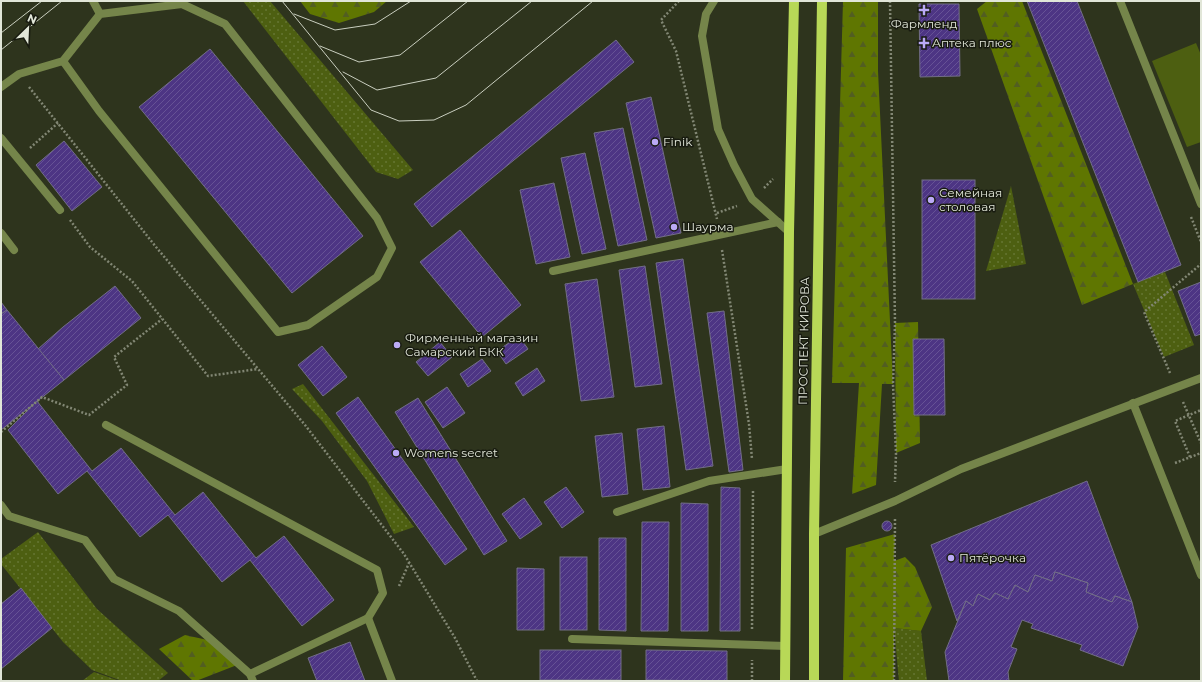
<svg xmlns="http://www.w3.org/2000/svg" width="1202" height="682" font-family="Montserrat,sans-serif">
	<defs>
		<pattern id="grass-dots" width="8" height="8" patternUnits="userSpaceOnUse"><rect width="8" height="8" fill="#4d5f11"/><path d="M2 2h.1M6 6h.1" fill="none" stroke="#667633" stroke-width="1.8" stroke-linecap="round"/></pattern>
		<pattern id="forest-firs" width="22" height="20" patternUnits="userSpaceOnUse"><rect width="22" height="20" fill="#5f7601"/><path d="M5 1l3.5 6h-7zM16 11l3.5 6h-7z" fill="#525e21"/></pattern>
		<pattern id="building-hatch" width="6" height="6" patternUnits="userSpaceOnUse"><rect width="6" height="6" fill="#4d3584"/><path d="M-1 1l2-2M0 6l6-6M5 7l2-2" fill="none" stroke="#665295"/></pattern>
	</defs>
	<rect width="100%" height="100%" fill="#2e341d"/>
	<g fill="url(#grass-dots)">
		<path d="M 243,1 L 270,1 L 413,170 L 398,179 L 376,172 Z"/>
		<path d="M 1011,186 L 1026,264 L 986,271 Z"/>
		<path d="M 1165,272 L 1194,345 L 1164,357 L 1133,284 Z"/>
		<path d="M 303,384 L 414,527 L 394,534 L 367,481 L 322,421 L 292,389 Z"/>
		<path d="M 38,532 L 97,609 L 168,673 L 158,681 L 122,681 L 92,670 L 63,642 L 1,564 L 1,559 Z"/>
		<path d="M 894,628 L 921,631 L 927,681 L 899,681 Z"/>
		<path d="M 94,672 L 120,681 L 82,681 Z"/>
	</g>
	<g fill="url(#forest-firs)">
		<path d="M 300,1 L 387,1 L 374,12 L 339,23 L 310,14 Z"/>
		<path d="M 843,1 L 878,1 L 878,71 L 893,384 L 882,384 L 876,485 L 852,494 L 859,383 L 832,383 Z"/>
		<path d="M 987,1 L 1022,1 L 1133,284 L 1082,305 L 977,9 Z"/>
		<path d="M 918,322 L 920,443 L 896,453 L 895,323 Z"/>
		<path d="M 895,534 L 894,561 L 905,557 L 915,567 L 932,607 L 921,631 L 894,628 L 894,681 L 843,681 L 846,548 Z"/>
		<path d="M 185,635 L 221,643 L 237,665 L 196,681 L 193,681 L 159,649 Z"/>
	</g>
	<path fill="#4d5f11" d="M 1196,43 L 1201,55 L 1201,142 L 1187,147 L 1152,61 Z"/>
	<g fill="url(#building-hatch)" stroke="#726e87">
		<path d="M 1027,1 L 1077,1 L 1181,265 L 1138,282 Z"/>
		<path d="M 919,4 L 959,4 L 960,76 L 920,77 Z"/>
		<path d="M 616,40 L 634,62 L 432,227 L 414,204 Z"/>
		<path d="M 210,49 L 363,236 L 292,293 L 139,107 Z"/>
		<path d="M 651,97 L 681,233 L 656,238 L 626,103 Z"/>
		<path d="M 623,128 L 647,240 L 618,246 L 594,133 Z"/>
		<path d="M 64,141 L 102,187 L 72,211 L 36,165 Z"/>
		<path d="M 585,153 L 606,249 L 582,254 L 561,158 Z"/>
		<rect x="922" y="180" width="53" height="119"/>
		<path d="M 554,183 L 570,257 L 536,264 L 520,190 Z"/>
		<path d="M 460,230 L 521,305 L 482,337 L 420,262 Z"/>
		<path d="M 683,259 L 713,466 L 686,470 L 656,263 Z"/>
		<path d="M 645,266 L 662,384 L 635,387 L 619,270 Z"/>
		<path d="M 597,279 L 614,397 L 581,401 L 565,284 Z"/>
		<path d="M 1201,282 L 1201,334 L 1195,336 L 1178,291 Z"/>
		<path d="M 115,286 L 141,318 L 64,380 L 38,349 L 63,327 Z"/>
		<path d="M 1,302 L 7,310 L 1,314 Z"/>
		<path d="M 7,310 L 64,380 L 1,430 L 1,314 Z"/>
		<path d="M 724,311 L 743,470 L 729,472 L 707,313 Z"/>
		<path d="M 519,336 L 528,349 L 506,364 L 497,351 Z"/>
		<path d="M 913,339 L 944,339 L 945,415 L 914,415 Z"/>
		<path d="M 440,342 L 452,357 L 428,376 L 416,362 Z"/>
		<path d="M 322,346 L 347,377 L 323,396 L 298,365 Z"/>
		<path d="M 482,359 L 491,371 L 468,387 L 460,374 Z"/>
		<path d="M 537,368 L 545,381 L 523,396 L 515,383 Z"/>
		<path d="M 447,387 L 465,413 L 443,428 L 425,402 Z"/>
		<path d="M 358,397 L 467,549 L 445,565 L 336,413 Z"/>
		<path d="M 418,398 L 507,541 L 484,555 L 395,412 Z"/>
		<path d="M 37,401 L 92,471 L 121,448 L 175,515 L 203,492 L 256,558 L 284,536 L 334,600 L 302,626 L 250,560 L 222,582 L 168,515 L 140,537 L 87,471 L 58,494 L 8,430 Z"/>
		<path d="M 664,426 L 670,487 L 643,490 L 637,429 Z"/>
		<path d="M 622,433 L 628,494 L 602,497 L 595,436 Z"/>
		<path d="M 1087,481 L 1132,602 L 1115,596 L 1112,602 L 1086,592 L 1088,583 L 1055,572 L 1052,581 L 1035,575 L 1028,592 L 1015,585 L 1008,599 L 995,593 L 990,600 L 978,594 L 973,606 L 966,601 L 957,621 L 931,545 Z"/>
		<path d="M 566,487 L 584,512 L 562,528 L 544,502 Z"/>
		<path d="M 721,487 L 740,488 L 740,631 L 720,631 Z"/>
		<path d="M 524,498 L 542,524 L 520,539 L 502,514 Z"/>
		<path d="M 681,503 L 708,504 L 708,631 L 681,631 Z"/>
		<circle cx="887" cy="526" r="5"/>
		<path d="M 642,522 L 669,522 L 668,631 L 641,631 Z"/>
		<path d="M 599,538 L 626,538 L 626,631 L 599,630 Z"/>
		<rect x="560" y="557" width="27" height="73"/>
		<path d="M 517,568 L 544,569 L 544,630 L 517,630 Z"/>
		<path d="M 1055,572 L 1088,583 L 1086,592 L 1112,602 L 1115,596 L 1132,602 L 1138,627 L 1123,666 L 1080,650 L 1082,645 L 1031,628 L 1033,624 L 1022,620 L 1011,647 L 1017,649 L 1008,672 L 1009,681 L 949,681 L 945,652 L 966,601 L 973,606 L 978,594 L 990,600 L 995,593 L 1008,599 L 1015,585 L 1028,592 L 1035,575 L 1052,581 Z"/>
		<path d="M 21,588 L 52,628 L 1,669 L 1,604 Z"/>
		<path d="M 350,642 L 365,681 L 317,681 L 308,658 Z"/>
		<rect x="540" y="650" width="81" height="30"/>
		<path d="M 646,650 L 727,651 L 727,681 L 646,680 Z"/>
	</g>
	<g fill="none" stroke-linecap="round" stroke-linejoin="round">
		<g stroke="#828774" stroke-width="2.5" stroke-dasharray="2 2" stroke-linecap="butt">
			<path d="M 679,1 L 661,20 L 676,51 L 717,219"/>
			<path d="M 890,1 L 895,323 L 893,384 L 896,453 L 895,482"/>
			<path d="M 29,87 L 156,247 L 305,425 L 404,554 L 455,638 L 477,681"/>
			<path d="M 30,148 L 58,123"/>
			<path d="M 764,188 L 773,179"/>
			<path d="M 717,213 L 737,206"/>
			<path d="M 1191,217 L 1201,242"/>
			<path d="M 70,220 L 90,247 L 132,281 L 208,376 L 258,369"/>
			<path d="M 722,250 L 749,424 L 752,459"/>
			<path d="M 1170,373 L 1144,312 L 1201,264"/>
			<path d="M 1183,402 L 1201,443"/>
			<path d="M 1,432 L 42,397 L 89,415 L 127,385 L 114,357 L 162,319"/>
			<path d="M 1190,457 L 1175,421 L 1201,410"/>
			<path d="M 1175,463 L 1201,453"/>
			<path d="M 399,586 L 409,563"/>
			<path d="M 752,629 L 753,490"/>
			<path d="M 752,681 L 752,660"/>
			<path d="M 894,681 L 895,517"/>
		</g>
		<g stroke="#75854a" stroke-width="8">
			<path d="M 93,1 L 100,14"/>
			<path d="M 1120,1 L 1201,204"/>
			<path d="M 1,87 L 19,74 L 63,61 L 100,14 L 182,4 L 225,24 L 377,218 L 392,248 L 377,277 L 308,325 L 278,332 L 99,111 L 63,61"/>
			<path d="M 1,138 L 60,210"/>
			<path d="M 1,233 L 14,250"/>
			<path d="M 553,271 L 778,222"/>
			<path d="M 1133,403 L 1201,575"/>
			<path d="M 106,425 L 377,570 L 383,593 L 368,618 L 250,674"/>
			<path d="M 1,505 L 9,516 L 85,540 L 114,579 L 179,611 L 250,674 L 253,681"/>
			<path d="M 617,512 L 709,481 L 787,469"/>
			<path d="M 368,618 L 392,681"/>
			<path d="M 572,639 L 786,646"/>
		</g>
		<g stroke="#75854a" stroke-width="8">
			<path d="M 714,1 L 706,14 L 702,36 L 718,129 L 734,165 L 752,199 L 789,232"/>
			<path d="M 814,534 L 895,501 L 961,469 L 1201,378"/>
		</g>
		<g stroke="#b8d857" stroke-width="10">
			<path d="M 785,681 L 789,232 L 794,1"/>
			<path d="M 814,681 L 814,534 L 822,1"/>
		</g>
		<g stroke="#c9cebf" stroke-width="1">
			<path d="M 282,1 L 371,110 L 399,121 L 434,120 L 466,105 L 593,1"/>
			<path d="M 294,14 L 335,30 L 375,24 L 411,1"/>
			<path d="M 1,33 L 42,1"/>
			<path d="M 320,46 L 359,62 L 400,55 L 468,1"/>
			<path d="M 1,50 L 62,1"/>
			<path d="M 343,72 L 377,90 L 436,78 L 532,1"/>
		</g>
	</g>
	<g fill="#bbaaf6" stroke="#181b10" stroke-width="1.5">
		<path d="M922 4h4v4h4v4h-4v4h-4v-4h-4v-4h4z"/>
		<path d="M922 37h4v4h4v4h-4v4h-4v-4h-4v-4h4z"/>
		<circle cx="655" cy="142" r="4"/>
		<circle cx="931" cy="200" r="4"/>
		<circle cx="674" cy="227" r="4"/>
		<circle cx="397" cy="345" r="4"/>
		<circle cx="396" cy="453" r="4"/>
		<circle cx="951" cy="558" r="4"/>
	</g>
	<g text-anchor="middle" stroke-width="3" stroke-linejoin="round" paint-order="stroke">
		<g font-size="12" fill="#e1e6d8" stroke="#181b10" text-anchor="start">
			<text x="924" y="28" text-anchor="middle">Фармленд</text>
			<text x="932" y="47">Аптека плюс</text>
			<text x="663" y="146">Finik</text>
			<text x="939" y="197">Семейная<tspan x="939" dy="14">столовая</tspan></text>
			<text x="682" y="231">Шаурма</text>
			<text x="405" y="342">Фирменный магазин<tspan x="405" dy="14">Самарский БКК</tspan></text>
			<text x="404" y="457">Womens secret</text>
			<text x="959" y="562">Пятёрочка</text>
		</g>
		<g font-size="12" fill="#e1e6d8" stroke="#181b10">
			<text transform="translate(804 341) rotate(-89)" y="4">ПРОСПЕКТ КИРОВА</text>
		</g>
	</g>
	<rect width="1202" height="682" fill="none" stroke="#e1e6d8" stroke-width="4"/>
	<g transform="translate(28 28) rotate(24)" stroke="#181b10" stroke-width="3" paint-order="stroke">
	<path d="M0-3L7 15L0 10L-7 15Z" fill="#e1e6d8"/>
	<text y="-6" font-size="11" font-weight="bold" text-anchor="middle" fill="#e1e6d8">N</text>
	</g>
</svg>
